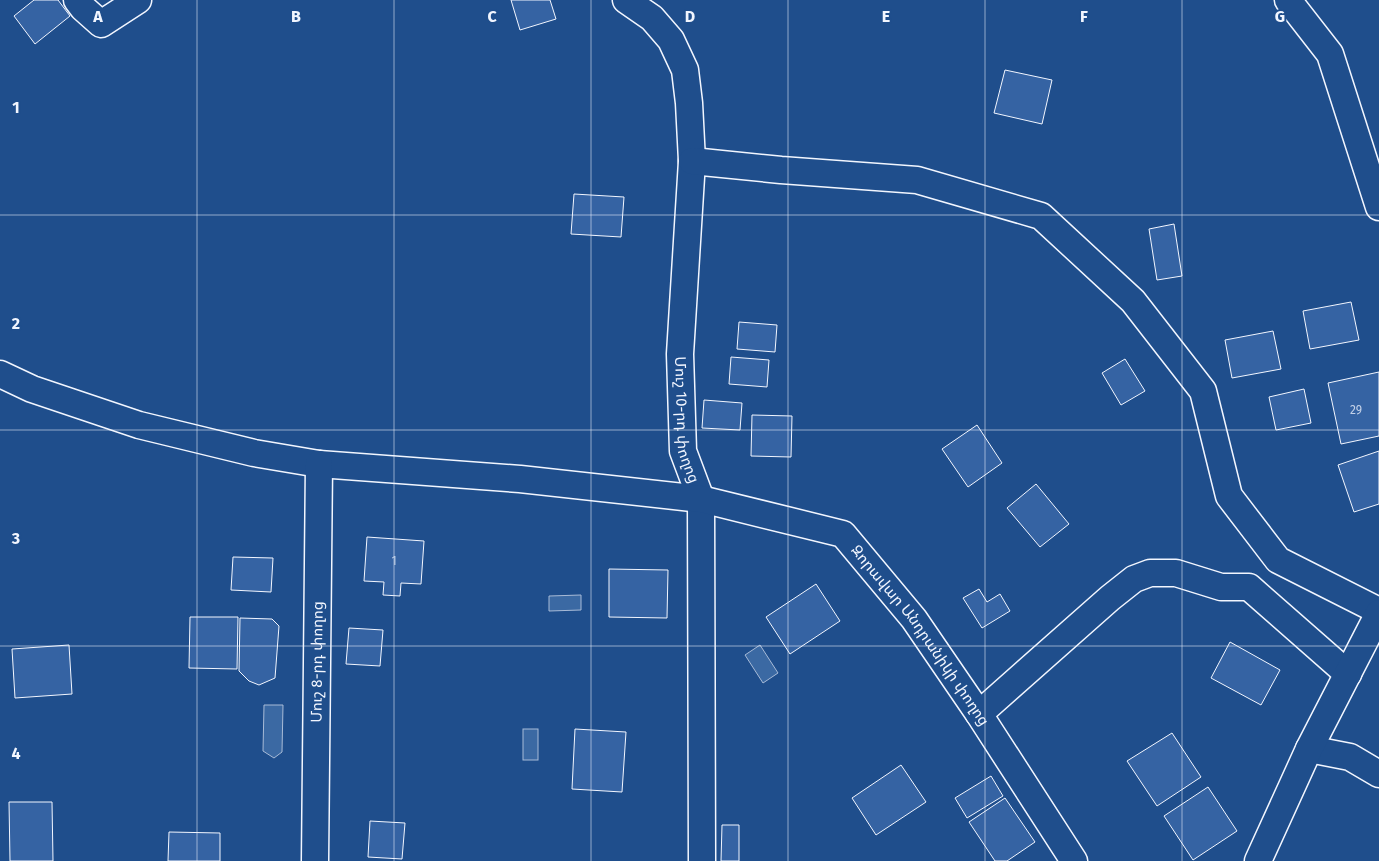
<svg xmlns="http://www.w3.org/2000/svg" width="1379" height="861" font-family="'Fira Sans','Noto Sans Armenian',sans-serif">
	<rect width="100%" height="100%" fill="#1f4e8c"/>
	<g fill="#3b69a3" stroke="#a8bbd7">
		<path d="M 581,595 L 581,610 L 549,611 L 549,596 Z"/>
		<path d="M 760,645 L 778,673 L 763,683 L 745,655 Z"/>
		<path d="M 264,705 L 283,705 L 282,752 L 274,758 L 263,751 Z"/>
		<rect x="523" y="729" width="15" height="31"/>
	</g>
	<g fill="#3563a3" stroke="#f2f6ff">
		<path d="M 34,0 L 58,0 L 70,16 L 35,44 L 14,16 Z"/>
		<path d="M 511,0 L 550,0 L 556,19 L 520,30 Z"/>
		<path d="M 1005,70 L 1052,80 L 1042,124 L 994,113 Z"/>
		<path d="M 574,194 L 624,197 L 621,237 L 571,234 Z"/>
		<path d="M 1174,224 L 1182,276 L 1157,280 L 1149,229 Z"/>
		<path d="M 1351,302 L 1359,340 L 1310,349 L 1303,311 Z"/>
		<path d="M 739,322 L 777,325 L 775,352 L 737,349 Z"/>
		<path d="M 1273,331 L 1281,369 L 1232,378 L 1225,340 Z"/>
		<path d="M 731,357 L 769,360 L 767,387 L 729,384 Z"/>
		<path d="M 1125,359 L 1145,391 L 1121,405 L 1102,373 Z"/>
		<path d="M 1379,372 L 1379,436 L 1341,444 L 1328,383 Z"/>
		<path d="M 1304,389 L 1311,423 L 1276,430 L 1269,397 Z"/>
		<path d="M 704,400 L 742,403 L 740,430 L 702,428 Z"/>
		<path d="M 752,415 L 792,416 L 791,457 L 751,456 Z"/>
		<path d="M 977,425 L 1002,463 L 968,487 L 942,449 Z"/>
		<path d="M 1379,451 L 1379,504 L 1354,512 L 1338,465 Z"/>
		<path d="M 1036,484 L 1069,524 L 1040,547 L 1007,508 Z"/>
		<path d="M 367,537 L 424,541 L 421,584 L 401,583 L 400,596 L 383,595 L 384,582 L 364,581 Z"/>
		<path d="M 233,557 L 273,558 L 271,592 L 231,590 Z"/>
		<path d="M 609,569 L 668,570 L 667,618 L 609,617 Z"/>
		<path d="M 816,584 L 840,621 L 790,654 L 766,617 Z"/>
		<path d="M 979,589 L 987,602 L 1000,594 L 1010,611 L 982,628 L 963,598 Z"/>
		<path d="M 190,617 L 238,617 L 237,669 L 189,668 Z"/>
		<path d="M 240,618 L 272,619 L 279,626 L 275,678 L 259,685 L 249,681 L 239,671 Z"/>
		<path d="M 349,628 L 383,630 L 380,666 L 346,664 Z"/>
		<path d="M 1230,642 L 1280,670 L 1261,705 L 1211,678 Z"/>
		<path d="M 69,645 L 72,694 L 15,698 L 12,649 Z"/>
		<path d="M 575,729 L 626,732 L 622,792 L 572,789 Z"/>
		<path d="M 1172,733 L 1201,777 L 1157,806 L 1127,761 Z"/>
		<path d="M 901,765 L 926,802 L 876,835 L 852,798 Z"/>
		<path d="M 991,776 L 1003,796 L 967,818 L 955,798 Z"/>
		<path d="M 1208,787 L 1237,831 L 1193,860 L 1164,816 Z"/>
		<path d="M 1005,798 L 1035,842 L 1007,861 L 995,861 L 969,822 Z"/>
		<path d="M 9,802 L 52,802 L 53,861 L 10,861 Z"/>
		<path d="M 370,821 L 405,823 L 402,859 L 368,857 Z"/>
		<path d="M 722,825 L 739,825 L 739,861 L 721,861 Z"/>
		<path d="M 169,832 L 220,833 L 220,861 L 168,861 Z"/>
	</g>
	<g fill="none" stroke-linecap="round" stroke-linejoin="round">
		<defs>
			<g id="minor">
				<path d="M 77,0 L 83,8 L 101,24 L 138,0"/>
				<path id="s1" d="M 626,0 L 652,18 L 671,40 L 685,70 L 689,103 L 692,161 L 680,354 L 683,451 L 701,499 L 702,861"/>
				<path d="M 1288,0 L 1330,54 L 1379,207"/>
				<path d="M 692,161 L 781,170 L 917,180 L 1041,216 L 1133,301 L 1203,391 L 1229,496 L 1278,560 L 1379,611"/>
				<path id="s2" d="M 0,374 L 32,389 L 139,425 L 254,453 L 319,464 L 520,479 L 701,499 L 843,534 L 914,619 L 979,714 L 1074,861"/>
				<path d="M 979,714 L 1110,598 L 1134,579 L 1150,573 L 1176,573 L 1221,587 L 1249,587 L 1348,674"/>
				<path d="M 1309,749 L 1350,757 L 1379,774"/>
				<path id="s3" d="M 315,861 L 319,464"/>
				<path d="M 1258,861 L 1309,749 L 1379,613"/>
			</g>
		</defs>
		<use href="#minor" stroke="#f2f6ff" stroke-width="29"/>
		<use href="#minor" stroke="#1f4e8c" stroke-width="26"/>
	</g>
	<path fill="none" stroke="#f2f6ff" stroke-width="1" stroke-opacity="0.55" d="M 197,0 L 197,861M 394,0 L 394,861M 591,0 L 591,861M 788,0 L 788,861M 985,0 L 985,861M 1182,0 L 1182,861M 0,215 L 1379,215M 0,430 L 1379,430M 0,646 L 1379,646"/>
	<g text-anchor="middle" stroke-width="4" stroke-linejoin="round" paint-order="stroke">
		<g font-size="12" fill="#c3d1e8">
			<text x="1356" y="414">29</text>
			<text x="394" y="565">1</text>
		</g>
		<g font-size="15" fill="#f2f6ff" stroke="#1f4e8c">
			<text dy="5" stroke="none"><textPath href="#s1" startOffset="445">Մուշ 10-րդ փողոց</textPath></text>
			<text dy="5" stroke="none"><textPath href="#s2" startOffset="990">Զորավար Անդրանիկի փողոց</textPath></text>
			<text dy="5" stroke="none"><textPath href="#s3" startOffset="199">Մուշ 8-րդ փողոց</textPath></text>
		</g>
	</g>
	<g font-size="16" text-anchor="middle" font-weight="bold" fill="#f2f6ff" stroke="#1f4e8c" stroke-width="4" stroke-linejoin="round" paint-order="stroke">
		<text x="98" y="22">A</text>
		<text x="296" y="22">B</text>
		<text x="492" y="22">C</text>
		<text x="690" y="22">D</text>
		<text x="886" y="22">E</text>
		<text x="1084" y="22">F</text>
		<text x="1280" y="22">G</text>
		<text x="16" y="113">1</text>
		<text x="16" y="329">2</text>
		<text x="16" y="544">3</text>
		<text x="16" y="759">4</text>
	</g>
</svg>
